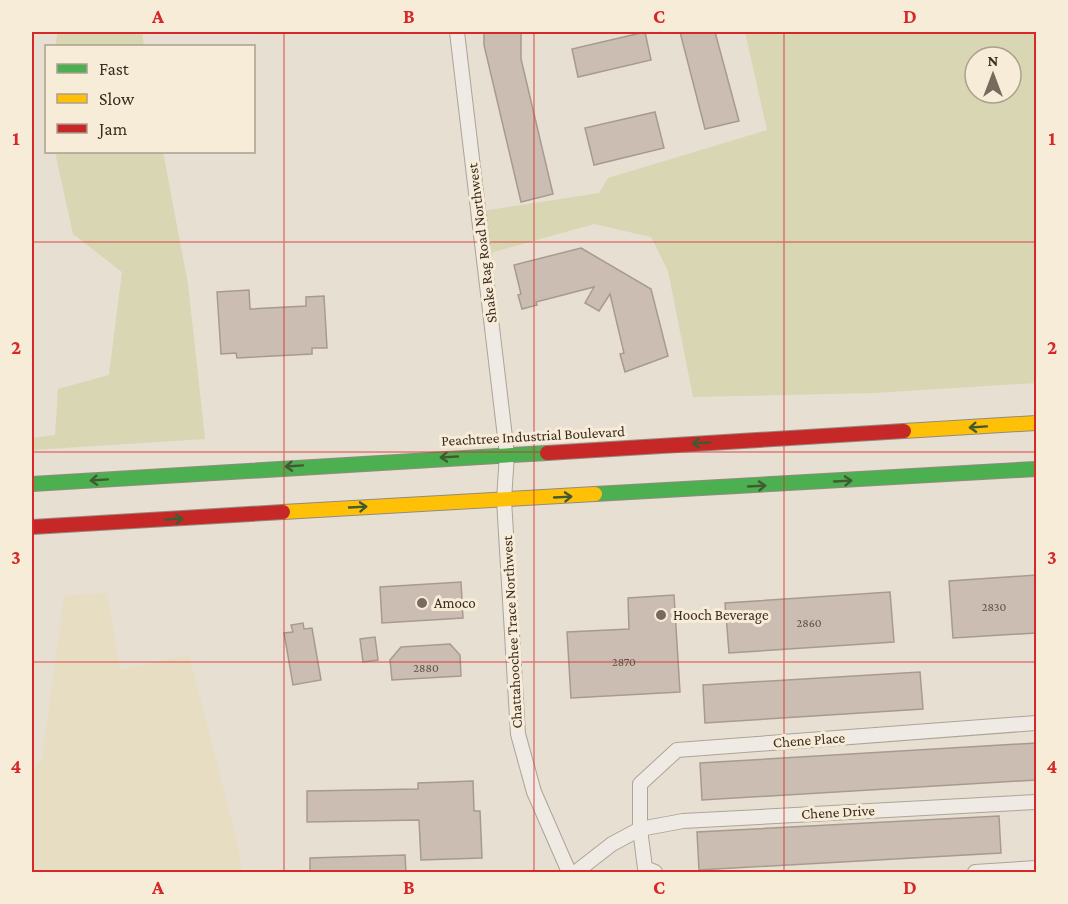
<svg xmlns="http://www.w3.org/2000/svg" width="1068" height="904" font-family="'Crimson Pro',serif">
	<rect width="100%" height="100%" fill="#e7dfd1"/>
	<path fill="#e6ddc2" d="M 107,593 L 120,670 L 189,655 L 238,845 L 242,872 L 32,872 L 32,769 L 42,760 L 64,596 Z"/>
	<g fill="#d8d6b3" fill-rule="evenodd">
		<path d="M 58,32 L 142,32 L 144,46 L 55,46 Z"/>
		<path d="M 745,32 L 1036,32 L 1036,383 L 874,393 L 693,397 L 668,271 L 651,237 L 594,224 L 476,257 L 470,213 L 599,193 L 608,178 L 767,130 ZM 975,57 L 1011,57 L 1011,93 L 975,93 Z"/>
		<path d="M 55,152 L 163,152 L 188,284 L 205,439 L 32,450 L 32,438 L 55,435 L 58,389 L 109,375 L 122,272 L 73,234 Z"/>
	</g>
	<g fill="#cbbdb1" stroke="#a89a8f" stroke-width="1.5">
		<path d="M 484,32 L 521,32 L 521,59 L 553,194 L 521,202 L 484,45 Z"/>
		<path d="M 645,32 L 651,60 L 578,77 L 572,49 Z"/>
		<path d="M 680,32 L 715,32 L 739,121 L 705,129 Z"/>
		<path d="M 655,112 L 664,148 L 594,165 L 585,128 Z"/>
		<path d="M 581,248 L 651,289 L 668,356 L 625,372 L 620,354 L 624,353 L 610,294 L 599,311 L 585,303 L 594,287 L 536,302 L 537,305 L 522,309 L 518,295 L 521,294 L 514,265 Z"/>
		<path d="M 249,290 L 250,309 L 306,306 L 306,297 L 324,296 L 327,348 L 312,348 L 312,354 L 237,358 L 236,353 L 221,354 L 217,292 Z"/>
		<path d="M 1036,575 L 1036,633 L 953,638 L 949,581 Z"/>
		<path d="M 461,582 L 463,618 L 382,623 L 380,587 Z"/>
		<path d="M 890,592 L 894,642 L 729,653 L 725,603 Z"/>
		<path d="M 674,595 L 680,692 L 571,698 L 567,632 L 629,629 L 628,598 Z"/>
		<path d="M 303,623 L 304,629 L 312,628 L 321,680 L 293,685 L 284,633 L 293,632 L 291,625 Z"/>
		<path d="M 375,637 L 378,660 L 363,662 L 360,639 Z"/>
		<path d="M 450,644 L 460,655 L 461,676 L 392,680 L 390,660 L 401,647 Z"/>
		<path d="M 920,672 L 923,709 L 705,723 L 703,685 Z"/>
		<path d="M 1036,743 L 1036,780 L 702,800 L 700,763 Z"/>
		<path d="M 473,781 L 474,811 L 480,811 L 482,858 L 421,860 L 419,820 L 307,822 L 307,791 L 418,789 L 418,783 Z"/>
		<path d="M 999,816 L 1001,853 L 699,870 L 697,832 Z"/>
		<path d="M 405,855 L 406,873 L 310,873 L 310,858 Z"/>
	</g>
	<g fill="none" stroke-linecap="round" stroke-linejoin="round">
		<defs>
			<g id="street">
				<path d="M 457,32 L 507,454 L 504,500 L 518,734 L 534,792 L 569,872"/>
				<path d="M 576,872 L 612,844 L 640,829 L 683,821 L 1036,802"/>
				<path d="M 655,872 L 645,868 L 640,829 L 640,784 L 677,750 L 1036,723"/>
				<path d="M 975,872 L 1036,868"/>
			</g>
			<g id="fast">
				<path d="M 32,484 L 547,453"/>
				<path d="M 595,494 L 1036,469"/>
			</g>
			<g id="slow">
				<path d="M 904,431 L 1036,423"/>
				<path d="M 283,512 L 595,494"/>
			</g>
			<g id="jam">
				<path d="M 547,453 L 904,431"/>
				<path d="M 32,527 L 283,512"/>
			</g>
		</defs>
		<use href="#street" stroke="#ada499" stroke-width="16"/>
		<use href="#fast" stroke="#928a80" stroke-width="16"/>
		<use href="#slow" stroke="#928a80" stroke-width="16"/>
		<use href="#jam" stroke="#928a80" stroke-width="16"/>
		<use href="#street" stroke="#efeae3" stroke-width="14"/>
		<use href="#fast" stroke="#4caf50" stroke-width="14"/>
		<use href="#slow" stroke="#ffc107" stroke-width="14"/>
		<use href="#jam" stroke="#c62828" stroke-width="14"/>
	</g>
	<defs><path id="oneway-shaft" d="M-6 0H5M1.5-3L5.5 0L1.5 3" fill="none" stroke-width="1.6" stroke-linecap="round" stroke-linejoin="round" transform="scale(1.5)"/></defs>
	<g stroke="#425a31">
		<use href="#oneway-shaft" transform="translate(978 427) rotate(176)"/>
		<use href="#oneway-shaft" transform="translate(701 443) rotate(177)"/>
		<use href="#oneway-shaft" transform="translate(449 457) rotate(177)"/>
		<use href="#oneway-shaft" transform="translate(294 466) rotate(176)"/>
		<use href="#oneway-shaft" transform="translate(99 480) rotate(176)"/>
		<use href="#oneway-shaft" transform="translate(843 481) rotate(-3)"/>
		<use href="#oneway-shaft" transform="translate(757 486) rotate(-3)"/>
		<use href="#oneway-shaft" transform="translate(563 497) rotate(-3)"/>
		<use href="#oneway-shaft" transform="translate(358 507) rotate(-3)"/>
		<use href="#oneway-shaft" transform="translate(174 519) rotate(-3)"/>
	</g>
	<path fill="none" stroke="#d62828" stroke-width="1.5" stroke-opacity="0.55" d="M 284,32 L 284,872M 534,32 L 534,872M 784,32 L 784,872M 32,242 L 1036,242M 32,452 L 1036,452M 32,662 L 1036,662"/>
	<g fill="#786b5e" stroke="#f7ecd8" stroke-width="2">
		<circle cx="422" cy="603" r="6"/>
		<circle cx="661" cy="615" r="6"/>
	</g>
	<g text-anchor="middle" stroke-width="6" stroke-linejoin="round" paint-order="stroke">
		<g font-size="12" fill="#605044">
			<text x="994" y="611">2830</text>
			<text x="809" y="627">2860</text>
			<text x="624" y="666">2870</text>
			<text x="426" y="672">2880</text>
		</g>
		<g font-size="15" fill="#3d2c20" stroke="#f7ecd8">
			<text transform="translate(482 243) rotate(-97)" y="5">Shake Rag Road Northwest</text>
			<text transform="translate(533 436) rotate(-3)" y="5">Peachtree Industrial Boulevard</text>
			<text transform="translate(512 632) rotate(-93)" y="5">Chattahoochee Trace Northwest</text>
			<text transform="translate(809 740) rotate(-4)" y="5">Chene Place</text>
			<text transform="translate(838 812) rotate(-3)" y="5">Chene Drive</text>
		</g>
		<g font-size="15" fill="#3d2c20" stroke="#f7ecd8" text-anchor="start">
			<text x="434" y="608">Amoco</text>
			<text x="673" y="620">Hooch Beverage</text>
		</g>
	</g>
	<rect width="1068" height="904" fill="none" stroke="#f7ecd8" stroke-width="66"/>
	<rect x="45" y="45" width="210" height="108" fill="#f7ecd8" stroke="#ad9f8e" stroke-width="1.5"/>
	<rect x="57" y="64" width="30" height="9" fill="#4caf50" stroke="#ad9f8e" stroke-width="1.5"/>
	<text x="99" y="75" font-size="18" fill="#3d2c20">Fast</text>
	<rect x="57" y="94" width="30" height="9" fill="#ffc107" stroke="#ad9f8e" stroke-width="1.5"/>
	<text x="99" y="105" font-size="18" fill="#3d2c20">Slow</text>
	<rect x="57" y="124" width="30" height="9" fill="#c62828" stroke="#ad9f8e" stroke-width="1.5"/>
	<text x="99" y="135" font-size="18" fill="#3d2c20">Jam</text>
	<g transform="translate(993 75)"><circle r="28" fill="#f7ecd8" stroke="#ad9f8e" stroke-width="1.5"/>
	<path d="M0-4.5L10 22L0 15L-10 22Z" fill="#786b5e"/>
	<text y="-9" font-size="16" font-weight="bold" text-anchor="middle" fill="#3d2c20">N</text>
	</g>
	<rect x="33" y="33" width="1002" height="838" fill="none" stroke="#d62828" stroke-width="2"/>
	<g font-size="20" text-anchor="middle" font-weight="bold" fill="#d62828">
		<text x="158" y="23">A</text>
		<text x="409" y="23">B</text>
		<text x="659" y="23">C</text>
		<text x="910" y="23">D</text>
		<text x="16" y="145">1</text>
		<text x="1052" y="145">1</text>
		<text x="16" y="354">2</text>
		<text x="1052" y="354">2</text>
		<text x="16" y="564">3</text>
		<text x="1052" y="564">3</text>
		<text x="16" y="773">4</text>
		<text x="1052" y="773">4</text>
		<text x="158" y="894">A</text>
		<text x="409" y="894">B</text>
		<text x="659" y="894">C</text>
		<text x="910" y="894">D</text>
	</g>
</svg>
